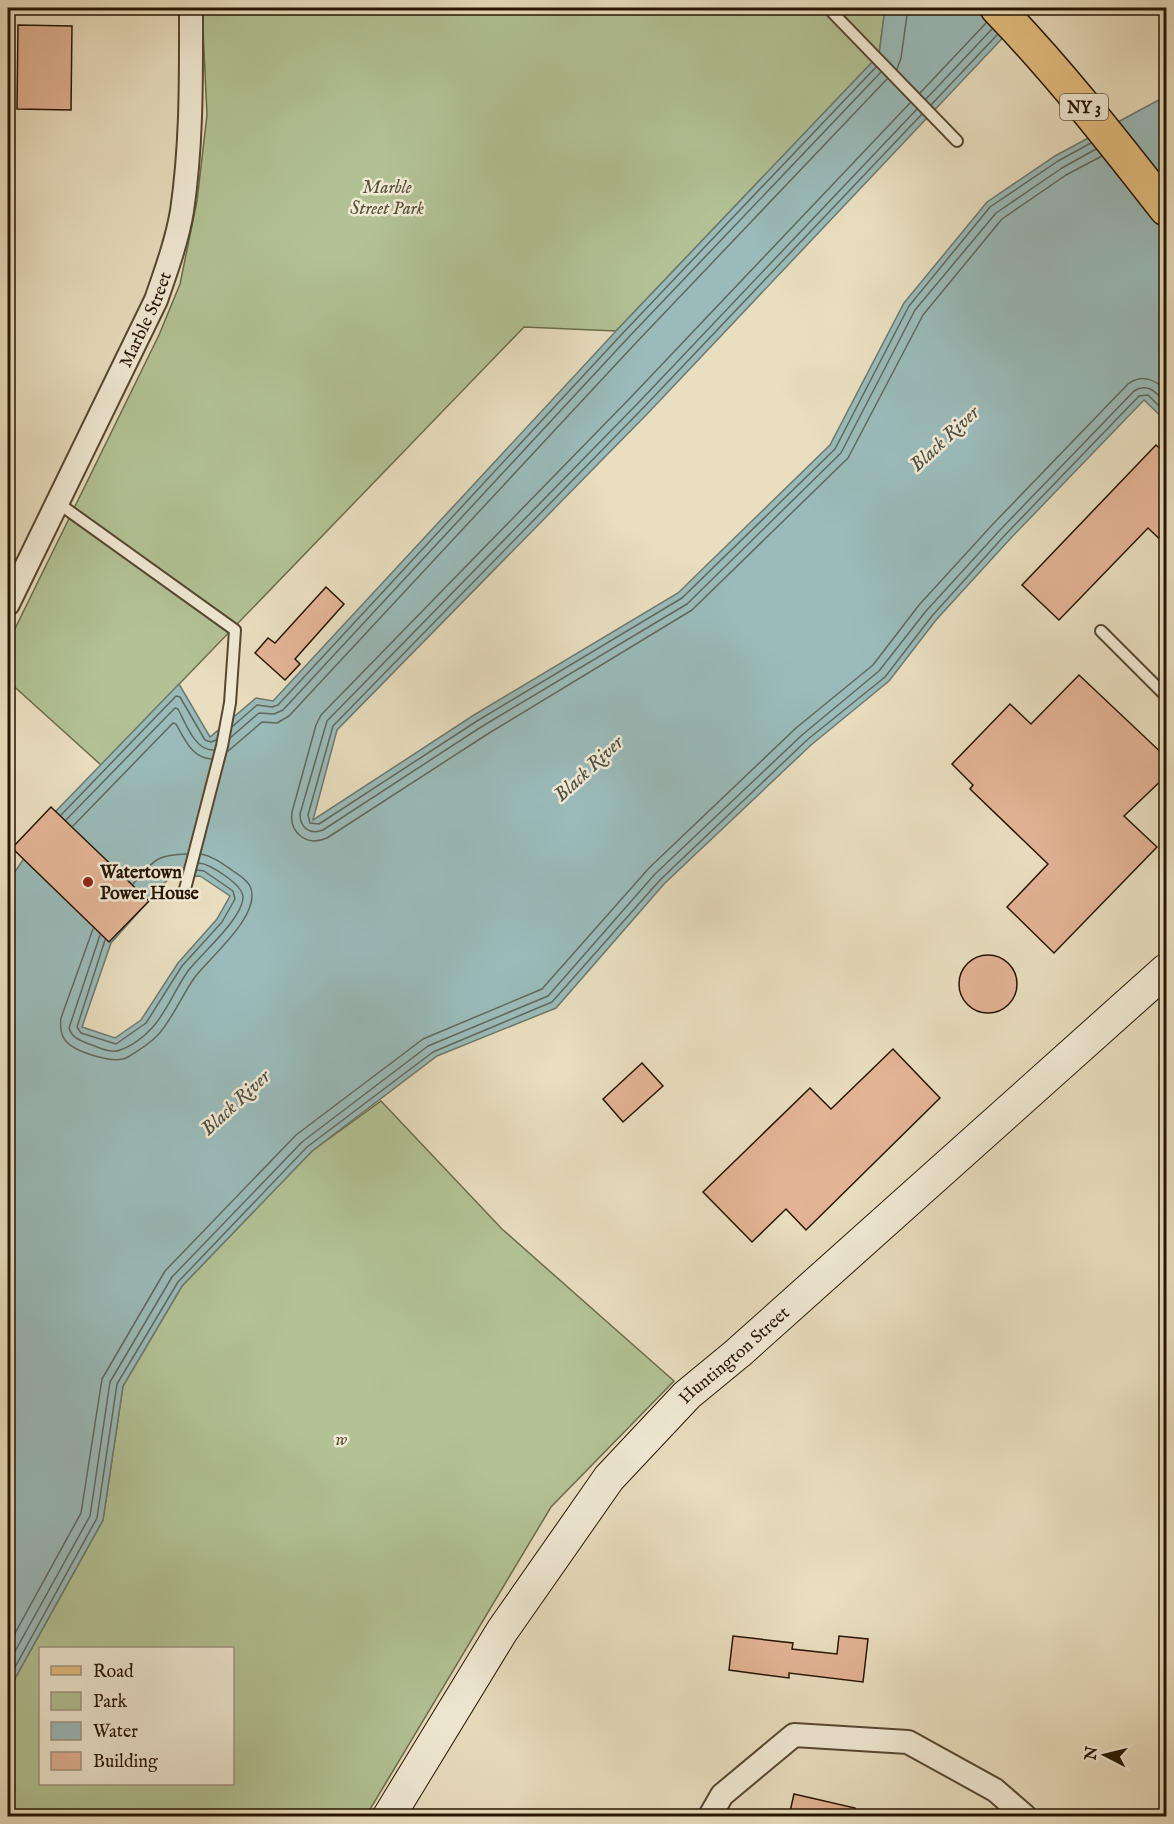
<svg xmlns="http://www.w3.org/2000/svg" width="1174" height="1824" font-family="'IM FELL English',serif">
	<rect width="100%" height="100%" fill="#e9debf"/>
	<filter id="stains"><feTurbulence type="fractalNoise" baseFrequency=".00333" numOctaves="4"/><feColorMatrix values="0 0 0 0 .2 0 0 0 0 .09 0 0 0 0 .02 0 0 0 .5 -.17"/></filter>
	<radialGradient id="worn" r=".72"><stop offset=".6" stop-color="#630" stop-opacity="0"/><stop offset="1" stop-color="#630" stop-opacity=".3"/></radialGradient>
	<g fill="#b2c295" stroke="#6c6c4c" stroke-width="1.5" fill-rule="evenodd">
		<path d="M 202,8 L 885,8 L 879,55 L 616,331 L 524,327 L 101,765 L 8,681 L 8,643 L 159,335 L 180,284 L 197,201 L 207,115 Z"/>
		<path d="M 381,1101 L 502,1229 L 674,1381 L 551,1507 L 366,1816 L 8,1816 L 8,1691 L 103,1520 L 123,1386 L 182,1286 L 312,1151 ZM 40,1648 L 232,1648 L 232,1784 L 40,1784 Z"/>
	</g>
	<path fill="#9abbba" stroke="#6c7970" stroke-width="1.5" fill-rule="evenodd" d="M 885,8 L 1031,8 L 650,411 L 337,730 L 313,820 L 474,715 L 678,593 L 830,445 L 904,303 L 987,202 L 1055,156 L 1166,96 L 1166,421 L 1144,400 L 1010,539 L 936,620 L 889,681 L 811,745 L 664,884 L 556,1008 L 437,1056 L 312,1151 L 182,1286 L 123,1386 L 103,1520 L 8,1691 L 8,882 L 56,811 L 179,684 L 210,737 L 256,698 L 273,701 L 616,331 L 879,55 ZM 200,876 L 230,896 L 217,919 L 178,963 L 141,1020 L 115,1038 L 82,1027 L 111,943 L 170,877 Z"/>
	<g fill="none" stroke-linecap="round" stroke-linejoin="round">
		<g stroke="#60685e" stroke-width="1.5">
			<path d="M 897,69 L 901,58 L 908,8"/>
			<path d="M 920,93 L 986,23"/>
			<path d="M 926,99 L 992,29"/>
			<path d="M 910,103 L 633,395 L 321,715 L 316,725 L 292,812 C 289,833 307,847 327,838 L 486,735 L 692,610 L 848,458 L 923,315 L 1002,219 L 1066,175 L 1102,156"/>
			<path d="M 931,105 L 997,35"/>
			<path d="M 917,109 L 640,401 L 327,721 L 300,814 C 300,828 310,835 323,830 L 481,727 L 687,604 L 841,453 L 915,310 L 996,213 L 1062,168 L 1096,149"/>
			<path d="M 922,114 L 645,406 L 333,726 L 308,815 L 310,823 L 319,824 L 477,721 L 682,598 L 835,449 L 909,306 L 990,207 L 1058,161 L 1091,143"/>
			<path d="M 233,726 L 257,705 L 272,707 L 278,705 L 621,335 L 876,67"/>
			<path d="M 230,738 L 259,713 L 274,714 L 283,710 L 626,340 L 881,72"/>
			<path d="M 227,752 L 262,722 L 277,723 L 289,716 L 633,346 L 887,79"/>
			<path d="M 61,815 L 176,696 L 180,697 L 205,740 L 211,742 L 216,740"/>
			<path d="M 66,820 L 175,708 L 178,709 C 186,724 195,751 214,750"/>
			<path d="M 73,826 L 173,723 L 176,724 C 185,740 192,758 212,759"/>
			<path d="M 133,884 C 154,861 154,855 187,854"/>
			<path d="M 93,929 L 61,1018 C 60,1026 60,1033 65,1040 C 74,1052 115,1065 128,1057 C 138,1051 150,1043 158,1035 C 173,1018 182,995 195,977 C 210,957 263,914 250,886 C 246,879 239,875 233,871 C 223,864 213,856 201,854"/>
			<path d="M 100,935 L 69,1028 C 72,1038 80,1040 89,1044 C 98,1047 111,1054 120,1050 C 130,1047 144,1037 151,1029 C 166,1014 175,989 188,971 C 201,954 242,919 243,898 C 244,885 210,864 199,863"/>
			<path d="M 105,940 L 77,1027 L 81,1033 L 116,1044 L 146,1023 L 182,966 L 222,922 L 235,899 L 233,891 L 204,871 L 197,870"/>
			<path d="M 8,1646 L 81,1513 L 102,1379 L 165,1271 L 296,1135 L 423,1039 L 542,989 L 649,868 L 796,728 L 873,665 L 919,605 L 993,524 L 1128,384 C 1142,374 1154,379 1166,390"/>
			<path d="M 8,1664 L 90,1516 L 110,1382 L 172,1277 L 302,1142 L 428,1046 L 548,996 L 655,874 L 802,735 L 879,671 L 926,611 L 1000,530 L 1134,391 C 1148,382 1156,393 1166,402"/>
			<path d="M 8,1680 L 97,1518 L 117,1384 L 178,1282 L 307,1147 L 433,1052 L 552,1002 L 660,880 L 807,740 L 885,677 L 932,616 L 1005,535 L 1139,396 L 1148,395 L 1166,413"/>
		</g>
	</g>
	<g fill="#e3b395" stroke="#261502" stroke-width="1.5">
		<path d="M 18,25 L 72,26 L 71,110 L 17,109 Z"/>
		<path d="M 1156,445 L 1167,455 L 1167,546 L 1148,528 L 1059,620 L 1022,585 Z"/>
		<path d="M 326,587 L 344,604 L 295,659 L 300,664 L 285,680 L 255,653 L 268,638 L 275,643 Z"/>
		<path d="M 1079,675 L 1167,758 L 1167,775 L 1124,816 L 1157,847 L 1054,953 L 1007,907 L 1048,864 L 970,789 L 973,785 L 952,764 L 1010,704 L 1031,724 Z"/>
		<path d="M 51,807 L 149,901 L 109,942 L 12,848 Z"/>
		<circle cx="988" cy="984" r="29"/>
		<path d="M 893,1049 L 940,1098 L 806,1230 L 786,1209 L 752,1242 L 703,1192 L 810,1088 L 831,1109 Z"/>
		<path d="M 642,1063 L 663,1086 L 623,1122 L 603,1099 Z"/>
		<path d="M 733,1636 L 793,1643 L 792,1649 L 837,1654 L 839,1636 L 868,1639 L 863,1682 L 789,1673 L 789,1678 L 729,1670 Z"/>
		<path d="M 794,1794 L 855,1808 L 854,1816 L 789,1816 Z"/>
	</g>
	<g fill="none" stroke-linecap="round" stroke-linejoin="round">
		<defs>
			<g id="lane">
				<path d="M 833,13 L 957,141"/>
				<path d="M 58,503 L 235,630 L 230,703 L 222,746 L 185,889"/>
				<path d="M 1101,631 L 1166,696"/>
			</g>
			<g id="street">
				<path id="s1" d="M 8,604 L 156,300 C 166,271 177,241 182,211 C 192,143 191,75 191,8"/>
				<path d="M 710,1816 L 722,1795 L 794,1735 L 908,1742 L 995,1790 L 1025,1816"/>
			</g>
			<g id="secondary">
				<path id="s2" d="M 389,1816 L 502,1631 L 609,1478 L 687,1395 L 738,1353 L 1166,970"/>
			</g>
			<path id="primary" d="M 997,8 C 1058,71 1112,140 1166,209"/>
		</defs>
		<use href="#lane" stroke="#574731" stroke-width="14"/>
		<use href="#street" stroke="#574731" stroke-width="26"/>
		<use href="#secondary" stroke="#261502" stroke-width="34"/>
		<use href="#primary" stroke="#261502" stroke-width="36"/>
		<use href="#lane" stroke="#f1ead5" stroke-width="10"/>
		<use href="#street" stroke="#f1ead5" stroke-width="22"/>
		<use href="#secondary" stroke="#f1ead5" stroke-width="32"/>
		<use href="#primary" stroke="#e4bf80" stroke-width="33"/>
	</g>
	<circle fill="#8f2418" stroke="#f1ead5" stroke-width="2" cx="88" cy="882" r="6"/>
	<g text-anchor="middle" stroke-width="5" stroke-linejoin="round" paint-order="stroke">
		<rect fill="#f1ead5" stroke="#635541" stroke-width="1.5" x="1060" y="94" width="48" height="26" rx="4.5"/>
		<g font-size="16" font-weight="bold" fill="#261502">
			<text x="1084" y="113">NY 3</text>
		</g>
		<g font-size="18" font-style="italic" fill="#575235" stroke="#f1ead5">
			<text x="387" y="193">Marble<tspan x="387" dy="21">Street Park</tspan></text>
			<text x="341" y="1445">w</text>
		</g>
		<g font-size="18" fill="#261502" stroke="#f1ead5">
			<text dy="6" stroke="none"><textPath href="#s1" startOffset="316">Marble Street</textPath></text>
			<text dy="6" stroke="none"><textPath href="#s2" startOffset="579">Huntington Street</textPath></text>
		</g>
		<g font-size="18" font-weight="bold" fill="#261502" stroke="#f1ead5" text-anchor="start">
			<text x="100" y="878">Watertown<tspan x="100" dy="21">Power House</tspan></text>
		</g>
		<g font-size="20" font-style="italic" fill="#4f4f42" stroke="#f1ead5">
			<text transform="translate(944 438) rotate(-43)" y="7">Black River</text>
			<text transform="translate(588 768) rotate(-43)" y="7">Black River</text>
			<text transform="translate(235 1102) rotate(-43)" y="7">Black River</text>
		</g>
	</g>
	<rect width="1174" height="1824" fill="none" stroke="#e9debf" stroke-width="30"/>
	<rect x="9" y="9" width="1156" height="1806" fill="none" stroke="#261502" stroke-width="3"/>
	<rect x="15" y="15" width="1144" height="1794" fill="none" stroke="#261502" stroke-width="1.5"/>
	<rect x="39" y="1647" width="195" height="138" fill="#f1ead5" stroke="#a09581" stroke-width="1.5"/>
	<rect x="51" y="1666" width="30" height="9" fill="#e4bf80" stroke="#a09581" stroke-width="1.5"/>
	<text x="93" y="1677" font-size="18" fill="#261502">Road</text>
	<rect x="51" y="1692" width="30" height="18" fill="#b2c295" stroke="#a09581" stroke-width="1.5"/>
	<text x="93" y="1707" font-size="18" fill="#261502">Park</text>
	<rect x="51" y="1722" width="30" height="18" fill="#9abbba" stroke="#a09581" stroke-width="1.5"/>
	<text x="93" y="1737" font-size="18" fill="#261502">Water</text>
	<rect x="51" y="1752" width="30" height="18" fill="#e3b395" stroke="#a09581" stroke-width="1.5"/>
	<text x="93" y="1767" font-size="18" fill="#261502">Building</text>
	<g transform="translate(1105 1755) rotate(277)" stroke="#f1ead5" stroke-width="4.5" paint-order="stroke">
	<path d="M0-4.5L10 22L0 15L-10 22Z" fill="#261502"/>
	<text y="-9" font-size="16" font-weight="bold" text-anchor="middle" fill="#261502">N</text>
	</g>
	<rect width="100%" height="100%" filter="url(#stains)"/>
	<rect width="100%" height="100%" fill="url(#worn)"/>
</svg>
